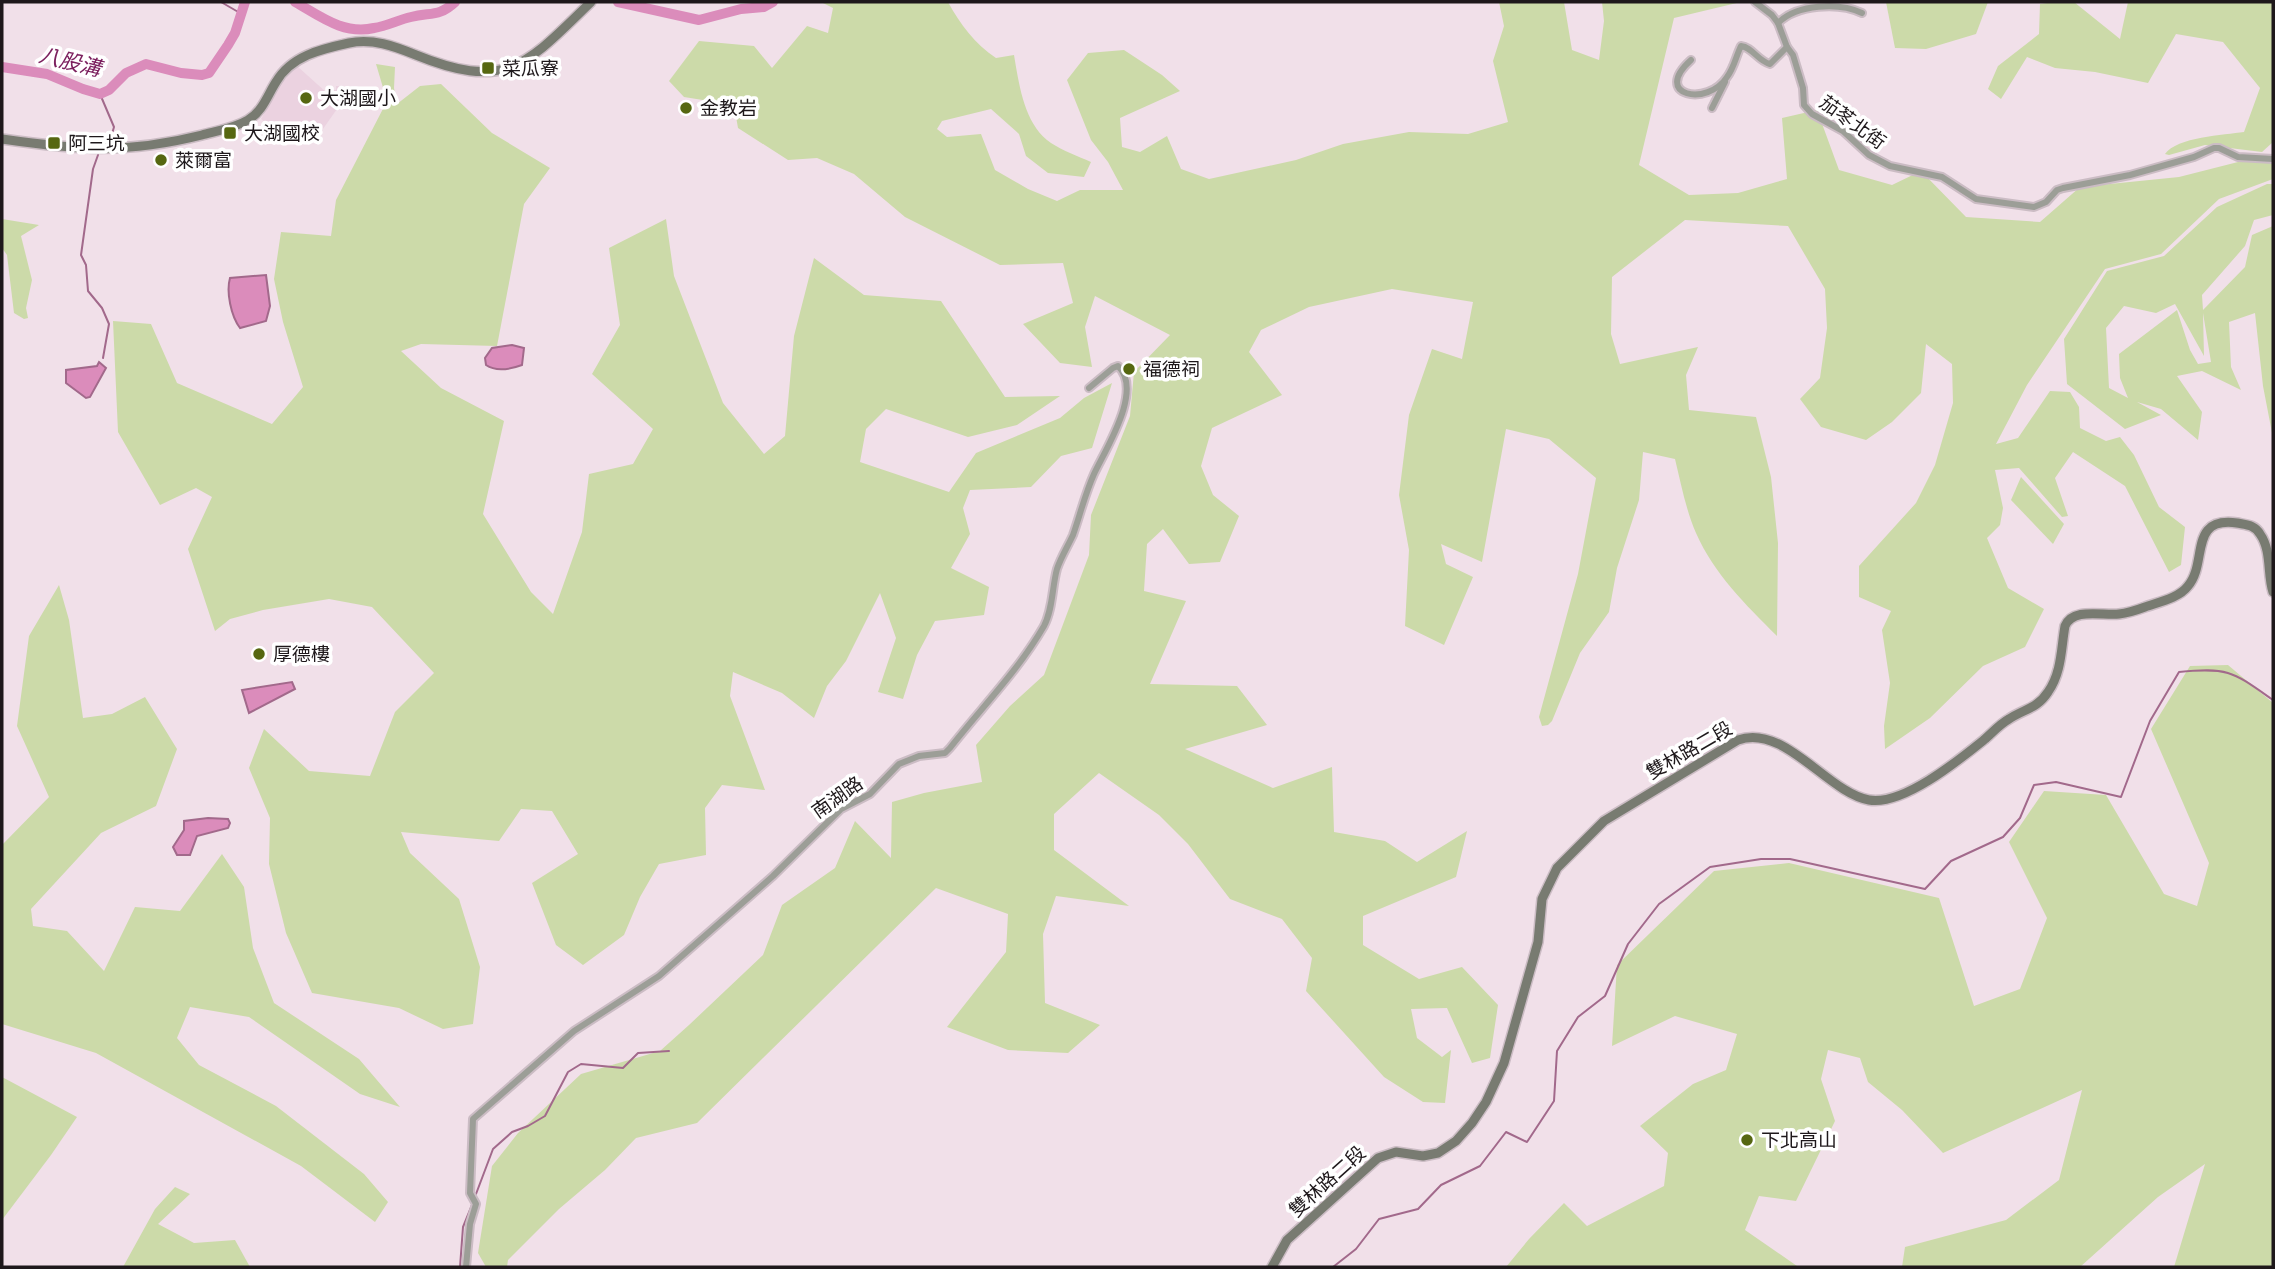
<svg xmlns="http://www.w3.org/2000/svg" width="2275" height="1269" font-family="Barlow,'Noto Sans TC',sans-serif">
	<rect width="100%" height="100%" fill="#f1e0e9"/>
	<path fill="#ebd2e0" d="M 297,66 L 327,93 L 328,90 L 336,90 L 336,86 L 340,86 L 337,109 L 318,136 L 300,121 L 267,123 L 261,119 L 280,85 Z"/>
	<g fill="#ccdaa9" fill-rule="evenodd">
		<path d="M 821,2 L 948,2 C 960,24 975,44 996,58 L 1014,55 C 1019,84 1024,125 1051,143 C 1063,151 1078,156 1091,162 L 1084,177 L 1048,173 L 1026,156 L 1019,134 L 991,109 L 942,121 L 937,129 L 947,137 L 981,134 L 995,170 L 1028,189 L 1057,201 L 1080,190 L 1123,190 L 1108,162 L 1091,140 L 1067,80 L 1088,53 L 1124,50 L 1162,75 L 1180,91 L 1120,118 L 1122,147 L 1140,152 L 1167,136 L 1181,169 L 1209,179 L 1296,160 L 1343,144 L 1409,132 L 1468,134 L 1508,122 L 1493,61 L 1504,26 L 1499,2 L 1564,2 L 1572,50 L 1599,60 L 1604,21 L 1602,2 L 1741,2 L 1674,18 L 1639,165 L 1689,195 L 1738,193 L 1787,179 L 1782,118 L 1817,110 L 1839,170 L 1892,185 L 1921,171 L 1966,217 L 2040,222 L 2080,187 L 2179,177 L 2238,162 L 2273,162 L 2273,179 L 2219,199 L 2161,254 L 2105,269 L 2027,385 L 1996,444 L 2018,438 L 2050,391 L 2070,392 L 2079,407 L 2080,428 L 2106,441 L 2120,437 L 2134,455 L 2159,507 L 2185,527 L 2181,565 L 2169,572 L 2125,486 L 2073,452 L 2055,478 L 2068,516 L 2062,517 L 2019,468 L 1995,470 L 2003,508 L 2000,525 L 1987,538 L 2008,588 L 2044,609 L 2025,647 L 1983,666 L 1930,718 L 1885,749 L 1884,726 L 1890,683 L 1882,630 L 1891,611 L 1859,597 L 1859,566 L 1916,503 L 1935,465 L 1953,403 L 1952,364 L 1926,344 L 1921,393 L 1892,422 L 1866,440 L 1821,427 L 1800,399 L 1820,378 L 1827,328 L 1825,289 L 1788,226 L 1685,220 L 1612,277 L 1611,334 L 1620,364 L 1698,347 L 1686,375 L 1689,410 L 1756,417 L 1771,477 L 1778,543 L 1777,636 C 1746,605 1714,574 1696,533 C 1686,510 1681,484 1675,459 L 1643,452 L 1639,500 L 1617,568 L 1609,612 L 1580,653 L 1552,721 L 1548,725 L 1542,726 L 1539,717 L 1578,574 L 1596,478 L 1549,439 L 1506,429 L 1482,562 L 1441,544 L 1446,564 L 1473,577 L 1444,645 L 1405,626 L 1409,550 L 1399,495 L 1409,415 L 1432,349 L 1462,359 L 1473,302 L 1392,289 L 1309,307 L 1261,330 L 1249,352 L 1282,395 L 1212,428 L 1201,466 L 1213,495 L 1239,516 L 1220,562 L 1189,564 L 1163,529 L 1147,544 L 1144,591 L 1186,601 L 1150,684 L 1237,686 L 1267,725 L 1185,749 L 1273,788 L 1332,767 L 1334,832 L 1385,841 L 1417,862 L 1467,831 L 1456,877 L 1363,916 L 1363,945 L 1419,979 L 1462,967 L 1498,1005 L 1490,1058 L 1472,1063 L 1447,1008 L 1411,1009 L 1417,1038 L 1442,1057 L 1451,1050 L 1445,1103 L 1423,1102 L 1384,1077 L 1306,991 L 1312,958 L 1282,919 L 1230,899 L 1188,844 L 1159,815 L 1099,773 L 1054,814 L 1054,850 L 1129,906 L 1056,896 L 1043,934 L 1045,1003 L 1100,1025 L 1068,1053 L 1008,1050 L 947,1027 L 1006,952 L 1008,914 L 936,888 L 697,1123 L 636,1138 L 605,1170 L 559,1209 L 508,1260 L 507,1267 L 486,1267 L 478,1253 L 492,1166 L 518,1133 L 581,1074 L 660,1051 L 689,1025 L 763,955 L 782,905 L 835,868 L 855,821 L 891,858 L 892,802 L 924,793 L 982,782 L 976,745 L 1010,706 L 1044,675 L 1089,555 L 1091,515 L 1130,416 L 1134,372 L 1170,335 L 1095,296 L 1085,327 L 1092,367 L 1060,363 L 1023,324 L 1073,303 L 1063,263 L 1000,265 L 905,217 L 854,174 L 817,158 L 788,160 L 738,128 L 734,105 L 684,97 L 669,81 L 699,41 L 754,46 L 772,68 L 807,26 L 828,33 L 833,8 Z"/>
		<path d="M 1886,2 L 1988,2 L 1976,34 L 1926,49 L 1895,48 Z"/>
		<path d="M 2054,2 L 2074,2 L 2120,39 L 2128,2 L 2273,2 L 2273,142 L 2262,152 L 2205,145 L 2169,155 L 2165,154 C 2177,137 2224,135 2244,132 L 2260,88 L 2223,42 L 2176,34 L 2148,83 L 2095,72 L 2055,68 L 2027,57 L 2001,99 L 1988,89 L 1998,66 L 2039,34 L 2040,4 Z"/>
		<path d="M 376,64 L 395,67 L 394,88 L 397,104 L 420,86 L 441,84 L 492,133 L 550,168 L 524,204 L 497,346 L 421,344 L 401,351 L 441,388 L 504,421 L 483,514 L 531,592 L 553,614 L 582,532 L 589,474 L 633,464 L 653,429 L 592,374 L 620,325 L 609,248 L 666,219 L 674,276 L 723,403 L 764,454 L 785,436 L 794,336 L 814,258 L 864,295 L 941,301 L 1005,397 L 1060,396 L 1017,425 L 968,437 L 886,409 L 866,429 L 860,462 L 949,492 L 976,453 L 1060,418 L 1084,398 L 1112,383 L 1092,448 L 1061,456 L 1031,487 L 970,490 L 963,508 L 970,534 L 951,568 L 989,587 L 984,615 L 935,621 L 917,655 L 903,699 L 878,692 L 896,638 L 880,593 L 846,661 L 827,686 L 814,718 L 782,693 L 733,672 L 730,696 L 765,790 L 722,785 L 705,808 L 706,855 L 659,864 L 640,897 L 624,935 L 583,965 L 556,945 L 532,883 L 578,854 L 552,811 L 521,809 L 499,841 L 401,832 L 410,853 L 459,899 L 480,967 L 473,1024 L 443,1029 L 399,1008 L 312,993 L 286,933 L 269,864 L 270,818 L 249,768 L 264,729 L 309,771 L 370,776 L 395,712 L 434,673 L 372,607 L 329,599 L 263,610 L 230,619 L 215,631 L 188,549 L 212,497 L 196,488 L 160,505 L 118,432 L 113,321 L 151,324 L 177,383 L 272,424 L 303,387 L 283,322 L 274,279 L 281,232 L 331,236 L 336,200 L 387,101 Z"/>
		<path d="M 2267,184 L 2273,184 L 2273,215 L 2254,220 L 2245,246 L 2202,295 L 2203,310 L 2245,267 L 2252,235 L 2273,226 L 2273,438 L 2263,386 L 2255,313 L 2229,322 L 2231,367 L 2241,390 L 2202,371 L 2177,376 L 2202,412 L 2198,440 L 2161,409 L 2137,402 L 2161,415 L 2125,429 L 2067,384 L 2064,339 L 2107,271 L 2164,256 L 2217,207 ZM 2175,304 L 2204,356 L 2203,313 L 2211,362 L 2198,364 L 2190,350 L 2177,310 L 2119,354 L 2120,378 L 2128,398 L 2109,388 L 2106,328 L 2124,306 L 2156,313 Z"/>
		<path d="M 2,219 L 39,225 L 21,236 L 32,280 L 26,308 L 28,318 L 24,319 L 14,313 L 7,255 L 2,248 Z"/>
		<path d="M 2021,477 L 2064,524 L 2053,544 L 2011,500 Z"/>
		<path d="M 59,585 L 69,620 L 83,718 L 112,714 L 145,697 L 177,749 L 156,806 L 101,833 L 31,909 L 33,926 L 67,931 L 104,971 L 135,907 L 180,911 L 222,854 L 244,887 L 253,948 L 274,1003 L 359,1059 L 400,1107 L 360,1094 L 249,1017 L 190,1007 L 177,1038 L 199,1065 L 276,1106 L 364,1174 L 388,1202 L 375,1222 L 301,1166 L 96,1053 L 2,1024 L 2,845 L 49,797 L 17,726 L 29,636 Z"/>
		<path d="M 2228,665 L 2273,703 L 2273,1267 L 2174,1267 L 2205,1164 L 2158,1197 L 2080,1267 L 1902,1267 L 1905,1247 L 2006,1220 L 2059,1180 L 2082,1090 L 1943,1153 L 1902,1110 L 1868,1082 L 1860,1058 L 1828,1050 L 1821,1079 L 1835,1121 L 1796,1201 L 1759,1196 L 1745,1230 L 1797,1266 L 1506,1267 L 1529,1239 L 1564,1203 L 1587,1226 L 1664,1186 L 1668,1153 L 1640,1126 L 1693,1084 L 1726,1070 L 1737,1034 L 1675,1016 L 1612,1046 L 1617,965 L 1714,871 L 1789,863 L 1939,898 L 1974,1006 L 2020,989 L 2047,918 L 2009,842 L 2044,791 L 2106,795 L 2164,894 L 2197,906 L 2209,863 L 2151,729 L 2190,666 Z"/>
		<path d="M 2,1077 L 77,1117 L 51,1155 L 2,1220 Z"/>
		<path d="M 175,1187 L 190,1194 L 158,1224 L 194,1243 L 235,1240 L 250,1267 L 123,1267 L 155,1209 Z"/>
	</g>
	<g fill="#db8cbb" stroke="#a2698b" stroke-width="2">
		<path d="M 266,275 L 270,306 L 266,321 L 240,328 C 231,316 226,292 230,278 Z"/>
		<path d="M 512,345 L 524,348 L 522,365 C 511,369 496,372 486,365 L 485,358 L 492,348 Z"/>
		<path d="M 99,362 L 106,368 L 90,397 L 86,398 L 66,383 L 66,370 L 97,366 Z"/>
		<path d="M 292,682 L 295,689 L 249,713 L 242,690 Z"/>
		<path d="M 208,818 L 228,819 L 230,823 L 228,828 L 197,836 L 190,855 L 177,855 L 173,847 L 184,830 L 184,821 Z"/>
	</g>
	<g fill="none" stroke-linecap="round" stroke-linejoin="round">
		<g stroke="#a2698b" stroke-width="2">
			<path d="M 221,2 L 240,13"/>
			<path d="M 100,94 L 114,127 L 109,144"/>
			<path d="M 98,155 L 93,169 L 81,255 L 86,265 L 88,291 L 102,308 L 109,324 L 103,358"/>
			<path d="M 476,1194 L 493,1149 L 512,1132 L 528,1126 L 545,1116 L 568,1072 L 581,1064 L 623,1068 L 638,1053 L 669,1051"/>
			<path d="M 460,1267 L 463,1227 L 472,1205"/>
			<path d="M 1333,1267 L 1356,1249 L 1379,1219 L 1418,1209 L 1441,1185 L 1480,1166 L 1506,1132 L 1527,1142 L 1554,1101 L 1557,1051 L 1578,1017 L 1605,996 L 1628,944 L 1659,904 L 1710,867 L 1761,859 L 1790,859 L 1925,889 L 1951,861 L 2003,837 L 2020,818 L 2034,785 L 2056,782 L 2121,797 L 2150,721 L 2179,672 C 2229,667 2233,672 2273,700"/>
		</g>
		<g stroke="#db8cbb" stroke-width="10">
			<path d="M 295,2 C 320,16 343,35 374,28 C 387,26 398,20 411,17 C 431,12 439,17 455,2"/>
			<path d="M 618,2 L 699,20 L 741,9 L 764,7 L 773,2"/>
			<path d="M 2,67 L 47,74 L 83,89 L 100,94 L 109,90 L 126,73 L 146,64 L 181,73 L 202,75 L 209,73 L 228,45 L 235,33 L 245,2"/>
		</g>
		<defs>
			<g id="street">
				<path d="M 1755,2 L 1772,15 L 1778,23 L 1787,47 L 1793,55 L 1803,88 L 1804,105 L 1812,114 L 1843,131 L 1869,155 L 1890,166 L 1942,177 L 1976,199 L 2034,207 L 2046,202 L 2057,190 L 2063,188 L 2130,175 L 2194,157 L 2214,148 L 2219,148 L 2238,157 L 2273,159"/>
				<path d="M 1778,23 C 1797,4 1839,2 1862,13"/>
				<path d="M 1691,60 C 1651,96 1708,107 1727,77 C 1734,68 1736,56 1741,46 C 1752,47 1758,61 1770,64 L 1787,47"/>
				<path d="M 1712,108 L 1725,82"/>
				<path d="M 466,1267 L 470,1224 L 476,1204 L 470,1193 L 473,1119 L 574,1031 L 659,976 L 773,876 L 841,809 L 870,794 L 899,764 L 919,756 L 945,753 L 950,748 C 982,707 1018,671 1044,626 C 1053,609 1052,587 1057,569 C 1061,557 1068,546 1073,535 C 1080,515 1085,494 1094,474 C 1105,450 1144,390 1118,366 L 1113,368 L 1089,388"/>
			</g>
			<g id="secondary">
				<path d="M 2,139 C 78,150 127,154 202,135 C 217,131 235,128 248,120 C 263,111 267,96 276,82 C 291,56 321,49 349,43 C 372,38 394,46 416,55 C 507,92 527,64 591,2"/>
				<path d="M 1272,1267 L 1287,1240 L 1378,1158 L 1396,1152 L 1423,1156 L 1438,1153 L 1456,1141 L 1472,1123 L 1486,1102 L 1504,1063 L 1538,942 L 1542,899 L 1557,868 L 1604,821 L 1738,740 C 1784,723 1828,793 1869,800 C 1903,806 1959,760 1985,739 C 1993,732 2000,724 2009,719 C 2024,709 2037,709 2048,692 C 2062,672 2061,648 2065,626 C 2073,607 2103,616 2119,614 C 2128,613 2137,610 2145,607 C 2159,602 2179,598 2188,586 C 2208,563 2188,516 2237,523 C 2247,525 2255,525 2260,534 C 2272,551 2267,574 2273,592"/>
			</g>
		</defs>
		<use href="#street" stroke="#cbbcc4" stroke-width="10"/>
		<use href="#secondary" stroke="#cbbcc4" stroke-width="12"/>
		<use href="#street" stroke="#9c9e97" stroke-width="6"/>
		<use href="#secondary" stroke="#787b71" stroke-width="9"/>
	</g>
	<g fill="#566711" stroke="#fff" stroke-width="2.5">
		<rect x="481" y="61" width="14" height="14" rx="3.5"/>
		<circle cx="306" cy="98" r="7"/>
		<circle cx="686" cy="108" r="7"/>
		<rect x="223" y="126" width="14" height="14" rx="3.5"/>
		<rect x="47" y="136" width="14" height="14" rx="3.5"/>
		<circle cx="161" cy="160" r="7"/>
		<circle cx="1129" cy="369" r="7"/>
		<circle cx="259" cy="654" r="7"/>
		<circle cx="1747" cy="1140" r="7"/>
	</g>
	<g text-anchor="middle" stroke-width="7" stroke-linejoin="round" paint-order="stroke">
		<g font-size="19" fill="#1e181b" stroke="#fff" text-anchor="start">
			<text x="502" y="75">菜瓜寮</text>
			<text x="320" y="105">大湖國小</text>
			<text x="700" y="115">金教岩</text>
			<text x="244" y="140">大湖國校</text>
			<text x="68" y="150">阿三坑</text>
			<text x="175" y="167">萊爾富</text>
			<text x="1143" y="376">福德祠</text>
			<text x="273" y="661">厚德樓</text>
			<text x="1761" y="1147">下北高山</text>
		</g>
		<g font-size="19" fill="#1e181b" stroke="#fff">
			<text transform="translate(1853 122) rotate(36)" y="7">茄苳北街</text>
			<text transform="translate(1689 750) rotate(-30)" y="7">雙林路二段</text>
			<text transform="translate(837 797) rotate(-35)" y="7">南湖路</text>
			<text transform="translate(1327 1181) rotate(-42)" y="7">雙林路二段</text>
		</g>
		<g font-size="21" font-style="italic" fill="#7c215f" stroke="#fff">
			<text transform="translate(70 62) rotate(14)" y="7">八股溝</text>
		</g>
	</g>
	<rect width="2275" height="1269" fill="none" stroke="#1e181b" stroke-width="7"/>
</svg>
